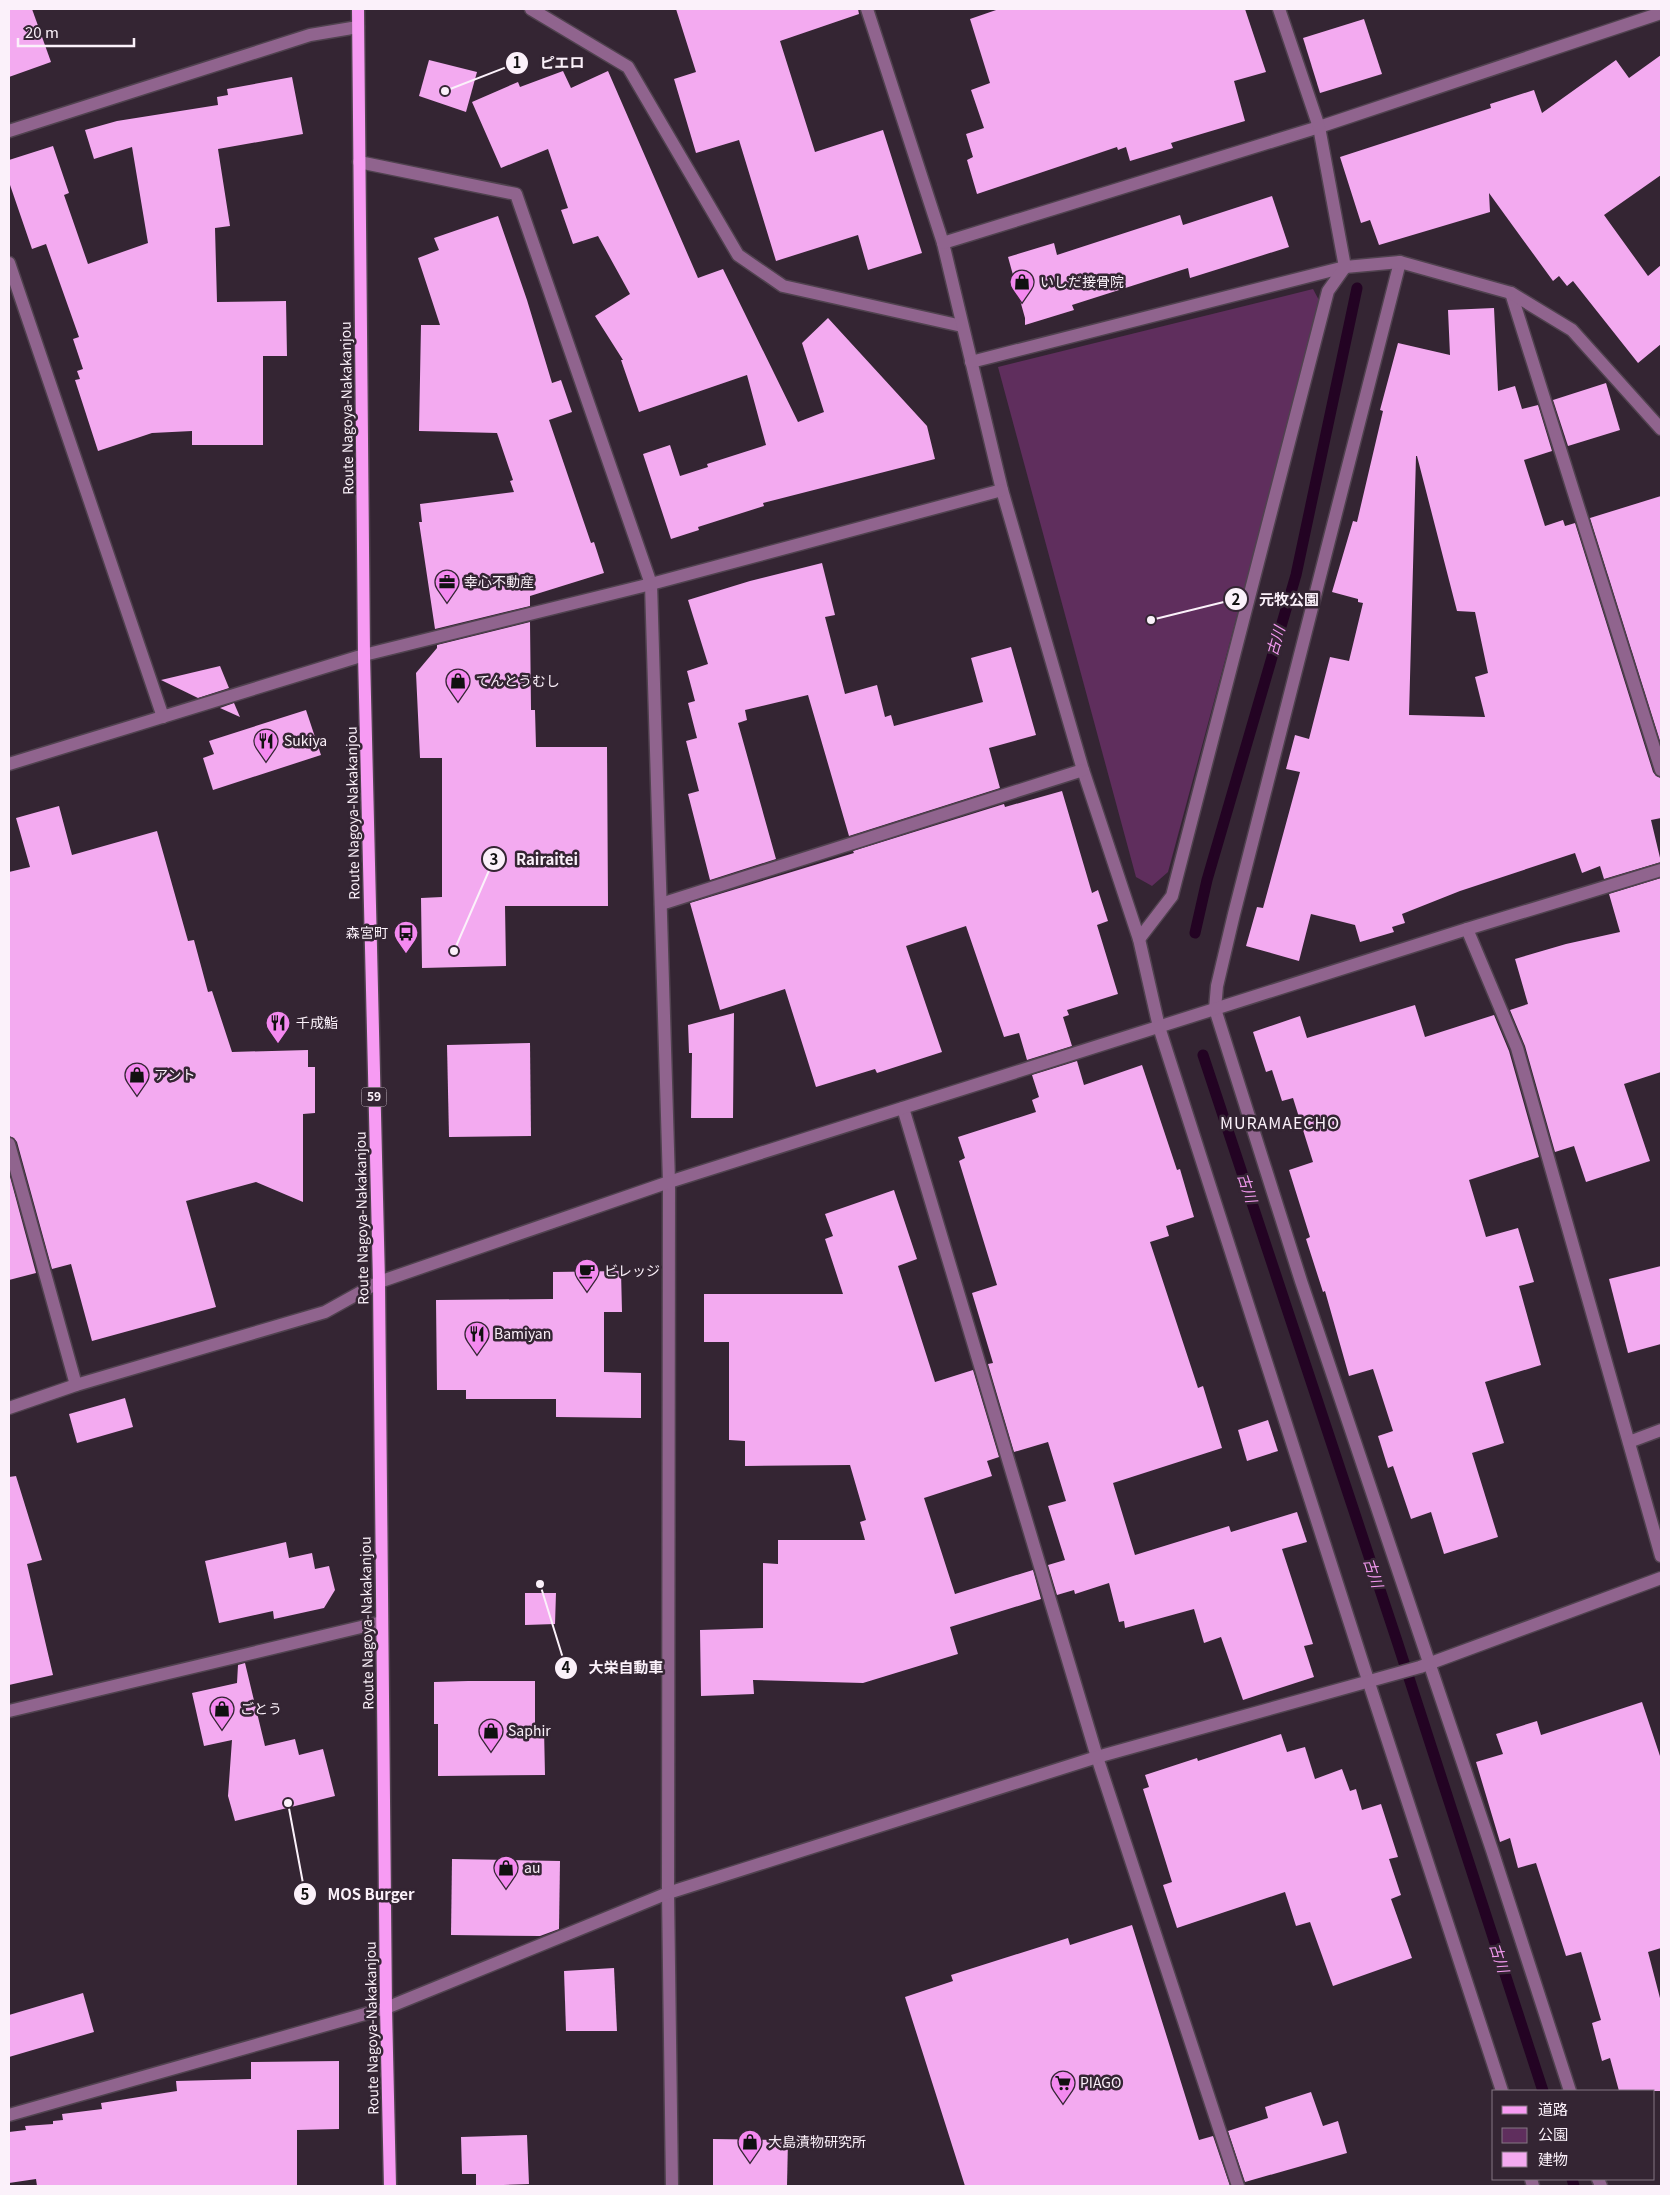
<svg xmlns="http://www.w3.org/2000/svg" width="1670" height="2195" font-family="Georgia,'Noto Sans JP',serif">
	<rect width="100%" height="100%" fill="#342533"/>
	<path fill="#5f2e5d" d="M 1313,289 L 1321,304 L 1168,872 L 1152,886 L 1136,877 L 998,367 Z"/>
	<g fill="none" stroke-linecap="round" stroke-linejoin="round">
		<g stroke="#230323" stroke-width="11">
			<path d="M 1195,933 L 1207,880 L 1296,575 L 1357,288"/>
			<path d="M 1203,1055 L 1396,1638 L 1543,2091"/>
			<path d="M 1572,2179 L 1574,2186"/>
		</g>
	</g>
	<g fill="#f3aaf0" fill-rule="evenodd">
		<path d="M 9,9 L 32,9 L 51,62 L 9,77 Z"/>
		<path d="M 676,9 L 858,9 L 859,14 L 780,41 L 815,152 L 883,130 L 922,253 L 868,270 L 858,235 L 776,261 L 739,140 L 696,153 L 674,79 L 696,72 Z"/>
		<path d="M 999,9 L 1245,9 L 1266,72 L 1234,81 L 1245,121 L 1171,143 L 1173,148 L 1130,161 L 1126,147 L 1118,150 L 1117,147 L 977,194 L 967,160 L 973,157 L 966,134 L 984,128 L 971,90 L 990,83 L 970,19 Z"/>
		<path d="M 1364,19 L 1382,74 L 1320,93 L 1303,38 Z"/>
		<path d="M 1661,55 L 1661,175 L 1604,215 L 1648,276 L 1661,265 L 1661,344 L 1638,363 L 1573,281 L 1567,286 L 1559,276 L 1553,281 L 1489,193 L 1490,212 L 1379,245 L 1370,220 L 1361,223 L 1340,157 L 1491,108 L 1490,104 L 1534,90 L 1542,113 L 1616,60 L 1629,78 Z"/>
		<path d="M 429,60 L 477,72 L 466,112 L 419,96 Z"/>
		<path d="M 563,71 L 571,88 L 608,71 L 698,278 L 723,269 L 798,422 L 824,412 L 802,343 L 828,318 L 927,426 L 935,459 L 763,503 L 764,506 L 698,527 L 699,530 L 671,539 L 643,454 L 670,445 L 680,476 L 708,467 L 707,464 L 766,445 L 747,375 L 639,412 L 621,360 L 623,360 L 595,316 L 630,294 L 598,236 L 573,244 L 561,210 L 568,208 L 548,149 L 501,168 L 472,102 L 518,82 L 520,87 Z"/>
		<path d="M 292,77 L 303,134 L 218,149 L 230,226 L 215,228 L 217,302 L 286,301 L 287,356 L 263,356 L 263,445 L 192,445 L 192,431 L 152,433 L 98,451 L 75,380 L 80,379 L 77,371 L 83,369 L 73,339 L 79,337 L 46,244 L 32,249 L 9,182 L 9,160 L 53,146 L 69,193 L 64,195 L 88,264 L 148,243 L 132,147 L 94,159 L 85,130 L 117,121 L 218,105 L 217,97 L 228,95 L 227,89 Z"/>
		<path d="M 1272,196 L 1289,247 L 1190,278 L 1188,268 L 1072,305 L 1074,310 L 1025,325 L 1025,318 L 1008,257 L 1054,243 L 1057,255 L 1180,215 L 1183,225 Z"/>
		<path d="M 498,216 L 527,300 L 552,383 L 561,380 L 572,412 L 549,420 L 591,543 L 594,542 L 604,573 L 530,596 L 530,606 L 435,629 L 419,522 L 422,522 L 420,504 L 514,492 L 510,481 L 513,480 L 497,433 L 419,431 L 421,325 L 440,325 L 418,258 L 439,250 L 434,238 Z"/>
		<path d="M 1494,308 L 1498,391 L 1515,386 L 1522,409 L 1538,405 L 1552,451 L 1524,460 L 1545,526 L 1563,520 L 1565,526 L 1575,523 L 1653,772 L 1656,776 L 1661,778 L 1661,818 L 1651,820 L 1661,862 L 1604,879 L 1600,866 L 1582,873 L 1575,853 L 1460,891 L 1402,914 L 1405,923 L 1392,927 L 1394,932 L 1360,942 L 1355,925 L 1311,914 L 1299,961 L 1246,946 L 1257,907 L 1263,908 L 1300,772 L 1286,769 L 1295,735 L 1309,739 L 1330,657 L 1349,661 L 1363,603 L 1358,602 L 1358,599 L 1332,592 L 1353,521 L 1357,522 L 1383,411 L 1380,410 L 1398,343 L 1450,355 L 1448,310 ZM 1416,456 L 1417,456 L 1457,611 L 1475,612 L 1488,673 L 1475,677 L 1485,717 L 1409,715 Z"/>
		<path d="M 1606,383 L 1620,430 L 1568,446 L 1553,400 Z"/>
		<path d="M 1661,496 L 1661,744 L 1590,518 Z"/>
		<path d="M 822,563 L 835,615 L 825,617 L 845,694 L 877,685 L 885,717 L 891,715 L 894,726 L 983,702 L 971,658 L 1011,647 L 1036,735 L 989,748 L 1000,788 L 849,836 L 808,695 L 745,710 L 747,720 L 738,723 L 776,859 L 710,880 L 688,794 L 699,791 L 686,741 L 697,738 L 688,703 L 695,701 L 687,671 L 708,664 L 688,600 L 750,581 Z"/>
		<path d="M 530,622 L 531,710 L 535,710 L 536,747 L 607,747 L 608,906 L 505,906 L 506,966 L 422,968 L 421,898 L 442,897 L 442,758 L 420,758 L 416,673 L 437,648 L 437,645 Z"/>
		<path d="M 220,666 L 229,688 L 198,698 L 161,680 Z"/>
		<path d="M 234,703 L 240,717 L 220,708 Z"/>
		<path d="M 306,710 L 321,755 L 213,790 L 203,758 L 214,754 L 209,741 Z"/>
		<path d="M 1062,791 L 1092,893 L 1098,890 L 1108,921 L 1097,925 L 1118,994 L 1067,1010 L 1069,1015 L 1063,1017 L 1072,1046 L 1027,1060 L 1019,1033 L 1004,1037 L 966,926 L 906,946 L 942,1052 L 877,1073 L 875,1069 L 816,1087 L 785,989 L 720,1010 L 690,903 L 854,853 L 853,851 L 1004,804 L 1005,807 Z"/>
		<path d="M 59,806 L 72,855 L 157,831 L 188,941 L 194,940 L 208,992 L 212,991 L 232,1052 L 308,1050 L 308,1067 L 315,1067 L 315,1113 L 303,1114 L 303,1202 L 256,1182 L 186,1201 L 216,1307 L 92,1341 L 71,1264 L 52,1269 L 17,1142 L 14,1138 L 9,1136 L 9,872 L 30,867 L 16,818 Z"/>
		<path d="M 1661,878 L 1661,1072 L 1624,1084 L 1650,1161 L 1586,1182 L 1574,1146 L 1555,1152 L 1525,1046 L 1510,1010 L 1528,1004 L 1515,959 L 1566,944 L 1620,932 L 1609,894 Z"/>
		<path d="M 1415,1005 L 1425,1037 L 1494,1015 L 1509,1051 L 1539,1157 L 1469,1180 L 1486,1237 L 1518,1228 L 1534,1282 L 1519,1286 L 1541,1365 L 1485,1382 L 1504,1443 L 1472,1453 L 1498,1537 L 1444,1554 L 1431,1512 L 1411,1519 L 1393,1466 L 1388,1468 L 1378,1436 L 1393,1431 L 1373,1369 L 1349,1376 L 1325,1291 L 1323,1292 L 1306,1239 L 1310,1237 L 1289,1170 L 1313,1162 L 1293,1098 L 1282,1101 L 1272,1070 L 1266,1072 L 1253,1032 L 1300,1016 L 1307,1038 Z"/>
		<path d="M 734,1013 L 733,1118 L 691,1118 L 692,1053 L 689,1053 L 688,1025 Z"/>
		<path d="M 530,1043 L 531,1136 L 449,1137 L 447,1045 Z"/>
		<path d="M 1077,1061 L 1084,1085 L 1142,1065 L 1177,1170 L 1180,1169 L 1194,1217 L 1166,1226 L 1169,1236 L 1150,1242 L 1198,1388 L 1203,1386 L 1222,1448 L 1113,1483 L 1135,1555 L 1229,1526 L 1231,1532 L 1297,1512 L 1307,1542 L 1282,1549 L 1313,1644 L 1304,1646 L 1314,1677 L 1243,1700 L 1221,1637 L 1204,1643 L 1194,1609 L 1125,1628 L 1124,1621 L 1119,1622 L 1109,1583 L 1075,1594 L 1074,1590 L 1057,1595 L 1048,1565 L 1065,1560 L 1048,1506 L 1066,1501 L 1048,1442 L 1014,1452 L 988,1364 L 993,1363 L 972,1293 L 997,1285 L 959,1161 L 965,1158 L 958,1137 L 1036,1112 L 1032,1100 L 1039,1097 L 1032,1075 Z"/>
		<path d="M 9,1173 L 36,1273 L 9,1280 Z"/>
		<path d="M 894,1190 L 917,1259 L 898,1266 L 935,1382 L 973,1370 L 999,1457 L 987,1461 L 992,1476 L 924,1498 L 955,1594 L 1033,1570 L 1041,1599 L 950,1627 L 958,1654 L 863,1683 L 753,1680 L 754,1694 L 701,1696 L 700,1630 L 763,1628 L 763,1563 L 778,1564 L 778,1540 L 865,1540 L 860,1522 L 866,1520 L 850,1465 L 745,1466 L 745,1441 L 729,1440 L 729,1342 L 704,1342 L 704,1294 L 843,1294 L 825,1239 L 833,1236 L 825,1214 Z"/>
		<path d="M 1661,1266 L 1661,1344 L 1628,1353 L 1609,1279 Z"/>
		<path d="M 621,1271 L 622,1312 L 604,1312 L 604,1372 L 641,1373 L 641,1418 L 556,1417 L 556,1399 L 466,1399 L 466,1390 L 437,1390 L 436,1300 L 553,1299 L 553,1272 Z"/>
		<path d="M 125,1398 L 133,1427 L 77,1443 L 69,1414 Z"/>
		<path d="M 1268,1420 L 1278,1451 L 1247,1461 L 1238,1430 Z"/>
		<path d="M 16,1476 L 42,1560 L 27,1564 L 53,1675 L 9,1685 L 9,1477 Z"/>
		<path d="M 286,1542 L 289,1558 L 312,1553 L 315,1569 L 329,1566 L 335,1590 L 324,1608 L 274,1619 L 273,1611 L 219,1623 L 205,1561 Z"/>
		<path d="M 525,1593 L 556,1593 L 555,1624 L 525,1625 Z"/>
		<path d="M 245,1663 L 265,1746 L 295,1739 L 299,1755 L 323,1749 L 335,1796 L 235,1821 L 228,1796 L 232,1740 L 204,1746 L 192,1693 L 237,1683 L 238,1665 Z"/>
		<path d="M 468,1681 L 535,1681 L 535,1729 L 544,1729 L 545,1775 L 438,1776 L 438,1724 L 434,1724 L 434,1682 Z"/>
		<path d="M 1642,1702 L 1661,1759 L 1661,1948 L 1648,1952 L 1661,2002 L 1661,2091 L 1619,2091 L 1610,2058 L 1602,2061 L 1592,2023 L 1601,2020 L 1581,1952 L 1566,1956 L 1536,1863 L 1518,1868 L 1510,1838 L 1500,1842 L 1476,1762 L 1503,1754 L 1496,1734 L 1537,1721 L 1541,1735 Z"/>
		<path d="M 1281,1734 L 1287,1752 L 1305,1747 L 1315,1779 L 1342,1769 L 1350,1791 L 1356,1789 L 1362,1810 L 1381,1804 L 1398,1857 L 1389,1859 L 1401,1895 L 1391,1899 L 1412,1958 L 1333,1986 L 1310,1922 L 1296,1926 L 1285,1892 L 1177,1928 L 1163,1885 L 1172,1882 L 1143,1789 L 1149,1787 L 1145,1775 L 1197,1758 L 1198,1761 Z"/>
		<path d="M 452,1859 L 560,1861 L 559,1929 L 540,1936 L 451,1935 Z"/>
		<path d="M 1132,1925 L 1199,2140 L 1213,2136 L 1230,2186 L 965,2186 L 905,1997 L 953,1981 L 951,1975 L 1068,1938 L 1070,1945 Z"/>
		<path d="M 614,1968 L 617,2031 L 566,2031 L 564,1971 Z"/>
		<path d="M 83,1993 L 94,2032 L 9,2057 L 9,2015 Z"/>
		<path d="M 339,2061 L 339,2129 L 297,2130 L 297,2186 L 37,2186 L 36,2179 L 9,2183 L 9,2132 L 26,2130 L 25,2126 L 53,2124 L 53,2121 L 63,2120 L 62,2114 L 102,2109 L 101,2103 L 177,2091 L 176,2081 L 251,2079 L 251,2062 Z"/>
		<path d="M 1311,2092 L 1323,2126 L 1338,2121 L 1347,2153 L 1245,2182 L 1228,2131 L 1268,2118 L 1265,2107 Z"/>
		<path d="M 527,2135 L 529,2184 L 476,2186 L 476,2174 L 462,2174 L 461,2137 Z"/>
		<path d="M 713,2139 L 788,2140 L 787,2186 L 713,2186 Z"/>
	</g>
	<g fill="none" stroke-linecap="round" stroke-linejoin="round">
		<defs>
			<g id="street">
				<path d="M 531,9 L 628,67 L 738,255 L 783,286 L 962,326"/>
				<path d="M 867,9 L 943,243 L 1002,490 L 1083,770 L 1139,939 L 1159,1027 L 1369,1683 L 1502,2091"/>
				<path d="M 9,131 L 310,35 L 358,27"/>
				<path d="M 359,162 L 516,194 L 651,584 L 669,1182 L 668,1893 L 672,2186"/>
				<path d="M 943,243 L 1319,127 L 1661,13"/>
				<path d="M 1400,262 L 1234,914 L 1217,986 L 1215,1009 L 1301,1281 L 1492,1850 L 1570,2091"/>
				<path d="M 9,263 L 163,717"/>
				<path d="M 1511,293 L 1661,770"/>
				<path d="M 971,362 L 1345,267 L 1400,262 L 1511,293 L 1572,330 L 1661,429"/>
				<path d="M 9,764 L 364,655 L 651,584 L 1002,490"/>
				<path d="M 661,904 L 1083,770"/>
				<path d="M 1467,929 L 1517,1048 L 1661,1556"/>
				<path d="M 1139,939 L 1172,896 L 1328,291 L 1345,267 L 1319,127 L 1279,9"/>
				<path d="M 903,1108 L 1097,1757 L 1238,2186"/>
				<path d="M 9,1144 L 76,1385"/>
				<path d="M 9,1408 L 76,1385 L 325,1312 L 379,1282 L 669,1182 L 1467,929 L 1661,870"/>
				<path d="M 1629,1442 L 1661,1430"/>
				<path d="M 9,1711 L 382,1622"/>
				<path d="M 9,2115 L 386,2008 L 668,1893 L 1097,1757 L 1420,1667 L 1661,1578"/>
				<path d="M 1531,2179 L 1533,2186"/>
				<path d="M 1598,2179 L 1601,2186"/>
			</g>
			<path id="primary" d="M 358,9 L 364,655 L 379,1282 L 386,2008 L 390,2186"/>
		</defs>
		<use href="#street" stroke="#50424f" stroke-width="15"/>
		<use href="#primary" stroke="#50424f" stroke-width="15"/>
		<use href="#street" stroke="#90648e" stroke-width="12"/>
		<use href="#primary" stroke="#f79bf3" stroke-width="12"/>
	</g>
	<defs>
		<symbol id="shop-pin" viewBox="-11 -11 22 30"><path d="M0 17L-7.5 6A9.5 9.5 0 1 1 7.5 6Z" fill="#f489f0" stroke="#342533"/><path d="M-5-2.5h2.3a2.7 3.5 0 0 1 5.4 0H5L5.5 6h-11ZM-1.5-2.5h3a1.5 2.3 0 0 0-3 0Z" fill="#111"/></symbol>
		<symbol id="office-pin" viewBox="-11 -11 22 30"><path d="M0 17L-7.5 6A9.5 9.5 0 1 1 7.5 6Z" fill="#f489f0" stroke="#342533"/><path d="M-6-3h4V-5.5h4V-3h4V5H-6ZM-1-4.5V-3h2v-1.5ZM-6 0V1H6V0Z" fill="#111"/></symbol>
		<symbol id="restaurant-pin" viewBox="-11 -11 22 30"><path d="M0 17L-7.5 6A9.5 9.5 0 1 1 7.5 6Z" fill="#f489f0" stroke="#342533"/><path d="M-5-6h1v4h1v-4h1v4h1v-4h1v5L-1.5 .5V6h-2V.5L-5-1ZM5-6V6H3V1.5H1.5Q1.5-4 5-6Z" fill="#111"/></symbol>
		<symbol id="bus-pin" viewBox="-11 -11 22 30"><path d="M0 17L-7.5 6A9.5 9.5 0 1 1 7.5 6Z" fill="#f489f0" stroke="#342533"/><path d="M-5-6H5V4H4V6H2V4H-2V6H-4V4H-5ZM-3.5-4V0h7V-4ZM-3.5 1.2v1.5H-2V1.2ZM2 1.2v1.5H3.5V1.2Z" fill="#111"/></symbol>
		<symbol id="cafe-pin" viewBox="-11 -11 22 30"><path d="M0 17L-7.5 6A9.5 9.5 0 1 1 7.5 6Z" fill="#f489f0" stroke="#342533"/><path d="M-5.5-4.5H6V0H3Q3 3.5 0 3.5H-2.5Q-5.5 3.5-5.5 0ZM3-3.2v2h1.7v-2ZM-6 4.5H4V6H-6Z" fill="#111"/></symbol>
		<symbol id="supermarket-pin" viewBox="-11 -11 22 30"><path d="M0 17L-7.5 6A9.5 9.5 0 1 1 7.5 6Z" fill="#f489f0" stroke="#342533"/><path d="M-6-5.5h2.5l.6 2H6L4.5 2H-2.5L-4.4-4H-6ZM-1.5 3.2a1.3 1.3 0 1 0 .1 0ZM3 3.2a1.3 1.3 0 1 0 .1 0Z" fill="#111"/></symbol>
	</defs>
	<g fill-rule="evenodd">
		<use href="#shop-pin" x="1008" y="268" width="28" height="38"/>
		<use href="#office-pin" x="433" y="568" width="28" height="38"/>
		<use href="#shop-pin" x="444" y="667" width="28" height="38"/>
		<use href="#restaurant-pin" x="252" y="727" width="28" height="38"/>
		<use href="#bus-pin" x="392" y="919" width="28" height="38"/>
		<use href="#restaurant-pin" x="264" y="1009" width="28" height="38"/>
		<use href="#shop-pin" x="123" y="1061" width="28" height="38"/>
		<use href="#cafe-pin" x="573" y="1257" width="28" height="38"/>
		<use href="#restaurant-pin" x="463" y="1320" width="28" height="38"/>
		<use href="#shop-pin" x="208" y="1695" width="28" height="38"/>
		<use href="#shop-pin" x="477" y="1717" width="28" height="38"/>
		<use href="#shop-pin" x="492" y="1854" width="28" height="38"/>
		<use href="#supermarket-pin" x="1049" y="2069" width="28" height="38"/>
		<use href="#shop-pin" x="736" y="2128" width="28" height="38"/>
	</g>
	<g text-anchor="middle" stroke-width="5" stroke-linejoin="round" paint-order="stroke">
		<rect fill="#342533" stroke="#bfb4be" stroke-width="1" x="361.5" y="1087.5" width="25" height="19" rx="4"/>
		<g font-size="12" font-weight="bold" fill="#fbf1fa">
			<text x="374" y="1101">59</text>
		</g>
		<g font-size="14" fill="#fbf1fa" stroke="#342533" text-anchor="start">
			<text x="1040" y="287">いしだ接骨院</text>
			<text x="464" y="587">幸心不動産</text>
			<text x="476" y="686">てんとうむし</text>
			<text x="284" y="746">Sukiya</text>
			<text x="388" y="938" text-anchor="end">森宮町</text>
			<text x="296" y="1028">千成鮨</text>
			<text x="154" y="1080">アント</text>
			<text x="604" y="1276">ビレッジ</text>
			<text x="494" y="1339">Bamiyan</text>
			<text x="240" y="1714">ごとう</text>
			<text x="508" y="1736">Saphir</text>
			<text x="524" y="1873">au</text>
			<text x="1080" y="2088">PIAGO</text>
			<text x="768" y="2147">大島漬物研究所</text>
		</g>
		<g font-size="14" fill="#fbf1fa" stroke="#342533">
			<text transform="translate(347 408) rotate(-91)" y="5">Route Nagoya-Nakakanjou</text>
			<text transform="translate(353 813) rotate(-91)" y="5">Route Nagoya-Nakakanjou</text>
			<text transform="translate(362 1218) rotate(-91)" y="5">Route Nagoya-Nakakanjou</text>
			<text transform="translate(367 1623) rotate(-91)" y="5">Route Nagoya-Nakakanjou</text>
			<text transform="translate(372 2028) rotate(-91)" y="5">Route Nagoya-Nakakanjou</text>
		</g>
		<g font-size="15" font-style="italic" fill="#f59bf2" stroke="#342533">
			<text transform="translate(1276 641) rotate(-74)" y="5">古川</text>
			<text transform="translate(1247 1188) rotate(72)" y="5">古川</text>
			<text transform="translate(1373 1573) rotate(72)" y="5">古川</text>
			<text transform="translate(1499 1958) rotate(72)" y="5">古川</text>
		</g>
		<g font-size="16" letter-spacing="1" fill="#fbf1fa" stroke="#342533">
			<text x="1280" y="1129">MURAMAECHO</text>
		</g>
	</g>
	<path fill="none" stroke="#fbf1fa" stroke-width="2" d="M445 91L517 63M1151 620L1236 599M454 951L494 859M540 1584L566 1668M288 1803L305 1894"/>
	<g fill="#fbf1fa" stroke="#342533" stroke-width="2">
		<circle cx="445" cy="91" r="5"/>
		<circle cx="1151" cy="620" r="5"/>
		<circle cx="454" cy="951" r="5"/>
		<circle cx="540" cy="1584" r="5"/>
		<circle cx="288" cy="1803" r="5"/>
		<circle cx="517" cy="63" r="12"/>
		<circle cx="1236" cy="599" r="12"/>
		<circle cx="494" cy="859" r="12"/>
		<circle cx="566" cy="1668" r="12"/>
		<circle cx="305" cy="1894" r="12"/>
	</g>
	<g font-size="15" text-anchor="middle" font-weight="bold" fill="#111">
		<text x="517" y="68">1</text>
		<text x="1236" y="605">2</text>
		<text x="494" y="865">3</text>
		<text x="566" y="1673">4</text>
		<text x="305" y="1900">5</text>
	</g>
	<g font-size="15" text-anchor="middle" font-weight="bold" fill="#fbf1fa" stroke="#342533" stroke-width="5" stroke-linejoin="round" paint-order="stroke">
		<text x="562" y="68">ピエロ</text>
		<text x="1289" y="605">元牧公園</text>
		<text x="547" y="865">Rairaitei</text>
		<text x="626" y="1673">大栄自動車</text>
		<text x="371" y="1900">MOS Burger</text>
	</g>
	<rect width="1670" height="2195" fill="none" stroke="#fbf1fa" stroke-width="20"/>
	<rect x="1492" y="2090" width="162" height="90" fill="#342533" stroke="#847783"/>
	<rect x="1502" y="2106" width="25" height="8" fill="#f79bf3" stroke="#847783"/>
	<text x="1538" y="2115" font-size="15" fill="#fbf1fa">道路</text>
	<rect x="1502" y="2128" width="25" height="15" fill="#5f2e5d" stroke="#847783"/>
	<text x="1538" y="2140" font-size="15" fill="#fbf1fa">公園</text>
	<rect x="1502" y="2152" width="25" height="15" fill="#f3aaf0" stroke="#847783"/>
	<text x="1538" y="2165" font-size="15" fill="#fbf1fa">建物</text>
	<path d="M18 38v8h116v-8" fill="none" stroke="#fbf1fa" stroke-width="2.5"/>
	<text x="25" y="38" font-size="15" fill="#fbf1fa" stroke="#342533" stroke-width="4" paint-order="stroke">20 m</text>
</svg>
